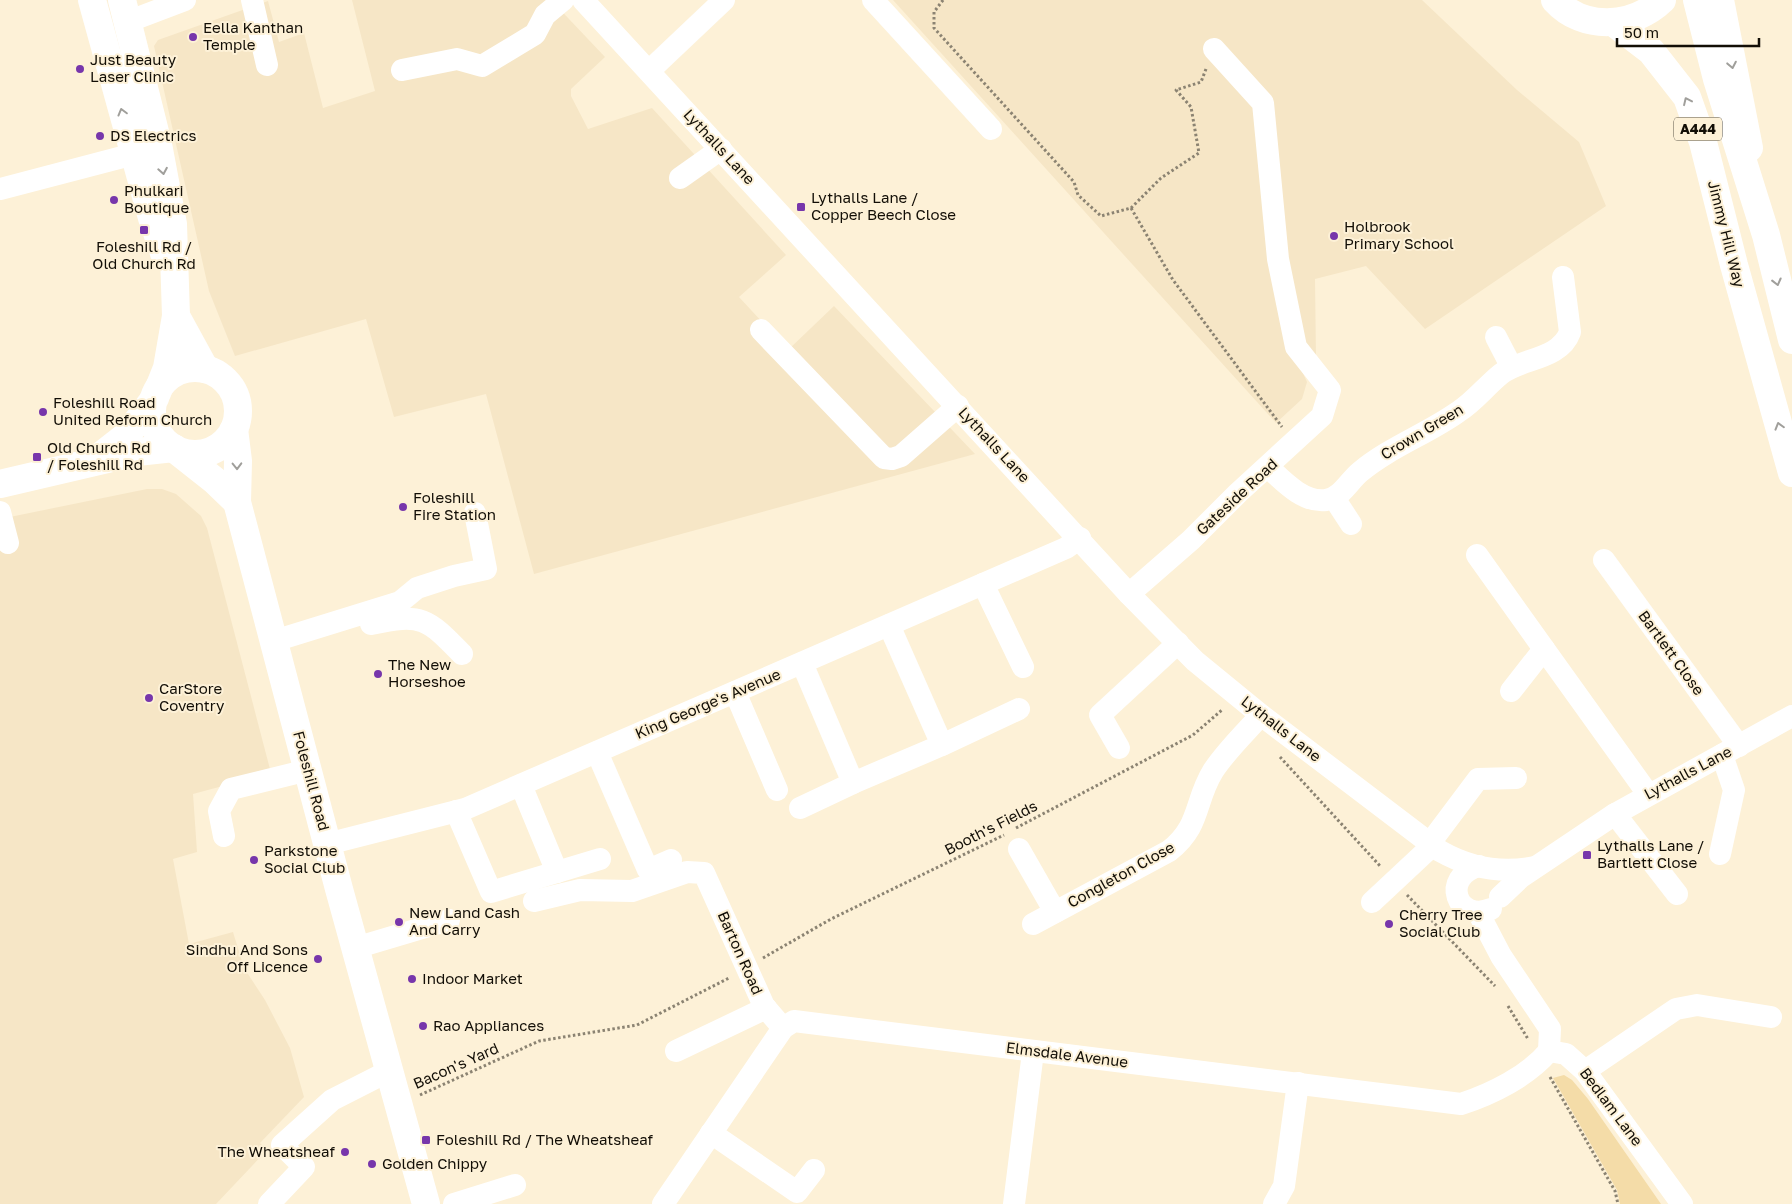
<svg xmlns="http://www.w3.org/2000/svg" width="1792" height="1204" font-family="'Golos Text',sans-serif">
	<rect width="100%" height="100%" fill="#fdf1d7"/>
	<g fill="#f6e6c6">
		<path d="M 352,0 L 551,0 L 605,57 L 571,89 L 571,96 L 588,129 L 652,108 L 786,255 L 739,297 L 788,350 L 834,306 L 975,454 L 534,574 L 486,394 L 394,417 L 366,319 L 235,356 L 209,291 L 154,46 L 158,40 L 268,1 L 279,42 L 304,33 L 323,108 L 375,91 Z"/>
		<path d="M 893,0 L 1422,0 L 1517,90 L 1579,142 L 1606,206 L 1425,329 L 1366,266 L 1315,279 L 1316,358 L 1302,371 L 1307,382 L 1302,399 L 1276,423 Z"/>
		<path d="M 147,489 L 162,489 L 176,494 L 201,516 L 207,528 L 271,773 L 193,794 L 197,852 L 173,859 L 189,944 L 233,932 L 244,968 L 265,1000 L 290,1048 L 304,1097 L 260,1143 L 267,1150 L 216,1204 L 0,1204 L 0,519 Z"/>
	</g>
	<path fill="#f4dca8" d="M 1564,1075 L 1572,1080 L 1588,1099 L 1661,1204 L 1620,1204 L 1617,1190 L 1553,1078 Z"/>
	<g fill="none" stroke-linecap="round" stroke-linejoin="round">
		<g stroke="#8b8372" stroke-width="3" stroke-dasharray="2.5 2.5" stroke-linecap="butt">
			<path d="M 943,0 L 934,12 L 934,28 L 1074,182 L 1078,195 L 1101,216 L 1131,208 L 1173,280 L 1282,427"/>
			<path d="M 1131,208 L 1161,178 L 1199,153 L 1191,107 L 1176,90 L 1201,82 L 1206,69"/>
			<path d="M 1280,757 L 1381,867"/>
			<path d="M 1016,828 L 1193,735 L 1222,710"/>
			<path d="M 1407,895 L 1495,986"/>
			<path d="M 763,958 L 831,919 L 1004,835"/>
			<path d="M 1508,1006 L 1528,1039"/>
			<path d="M 1550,1077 L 1615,1191 L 1618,1204"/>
			<path d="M 420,1095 L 539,1041 L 637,1025 L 729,978"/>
		</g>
		<g stroke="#fff" stroke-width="22">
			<path d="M 252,0 L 267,65"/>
			<path d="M 583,0 L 1129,594 L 1195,661 L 1261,715 L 1440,851 C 1470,868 1501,874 1535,867"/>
			<path d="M 873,0 L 991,129"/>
			<path d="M 127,22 L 185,0"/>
			<path d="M 402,70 L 457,59 L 482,66 L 535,34 L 545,15 L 563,0"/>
			<path d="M 649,71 L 724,0"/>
			<path d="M 680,178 L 721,149"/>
			<path d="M 0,189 L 134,154"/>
			<path d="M 761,330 L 884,458 L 892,459 L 901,456 L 958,406"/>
			<path d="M 1496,337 L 1511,366"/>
			<path d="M 1268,467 C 1283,481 1303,503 1326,500 C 1341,498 1349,481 1360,472 C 1390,447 1427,434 1458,412 C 1474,402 1486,386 1501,374 C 1521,358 1560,360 1570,332 L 1563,277"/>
			<path d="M 1334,498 L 1351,524"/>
			<path d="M 0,512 L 8,543"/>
			<path d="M 1477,555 L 1544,649"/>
			<path d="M 1604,560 L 1739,746"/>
			<path d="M 983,584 L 1023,667"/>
			<path d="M 1129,594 L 1191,540 L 1238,493 L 1322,416 L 1330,390 L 1296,347 L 1278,259 L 1263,103 L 1214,49"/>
			<path d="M 371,624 C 422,613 427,618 462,654"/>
			<path d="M 274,641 L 400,602 L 417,588 L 454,576 L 486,569 L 475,513"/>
			<path d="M 1511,691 L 1544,649 L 1648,794"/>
			<path d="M 735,692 L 777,790"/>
			<path d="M 942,745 L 1019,709"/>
			<path d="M 1119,748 L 1100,715 L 1178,643"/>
			<path d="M 597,752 L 648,870 L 671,860"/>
			<path d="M 853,783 L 942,745 L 889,625"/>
			<path d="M 521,785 L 557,872"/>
			<path d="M 800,808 L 853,783 L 802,663"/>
			<path d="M 456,811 L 491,892 L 600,859"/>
			<path d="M 1615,814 L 1677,894"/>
			<path d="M 224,836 L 219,811 L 231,789 L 308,770"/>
			<path d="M 1430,843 L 1478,779 L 1516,778"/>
			<path d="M 327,844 L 465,809 L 1066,548 L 1080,538"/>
			<path d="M 1019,849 L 1055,912"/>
			<path d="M 1720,854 L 1734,790 L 1722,755"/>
			<path d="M 1479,866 C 1440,877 1457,923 1491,909"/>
			<path d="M 1500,897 L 1521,877 L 1615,814 L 1792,716"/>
			<path d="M 534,901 L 580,890 L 632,891 L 687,872 L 704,873 L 764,1006 L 783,1028"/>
			<path d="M 1372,902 L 1433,845"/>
			<path d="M 1478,912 L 1501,956 L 1550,1029 L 1549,1051 L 1566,1054 L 1585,1071 L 1682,1204"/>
			<path d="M 1033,924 L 1169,851 C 1201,826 1194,802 1213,771 C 1226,751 1245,733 1261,715"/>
			<path d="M 355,948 L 449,920"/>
			<path d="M 676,1051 L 766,1008"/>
			<path d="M 1585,1071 L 1676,1009 L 1697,1005 L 1771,1017"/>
			<path d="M 711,1133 L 797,1192 L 814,1170"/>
			<path d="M 269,1204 L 304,1167 L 282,1145 L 332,1100 L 389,1071"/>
			<path d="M 454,1204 L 515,1185"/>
			<path d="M 663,1204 L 783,1028 L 794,1021 L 1461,1104 C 1492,1094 1528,1076 1549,1051"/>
			<path d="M 1014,1204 L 1033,1052"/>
			<path d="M 1274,1204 L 1284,1186 L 1298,1083"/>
		</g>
		<g stroke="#fff" stroke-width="28">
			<path d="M 92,0 L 152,218 L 165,256"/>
			<path d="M 122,0 L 158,144 L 173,224 L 176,316 L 167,368 L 157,393"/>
			<path d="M 1720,0 L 1749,148"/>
			<path d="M 176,316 L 205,369"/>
			<circle cx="195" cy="411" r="43"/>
			<path d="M 234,429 L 238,461 L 237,502 L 339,889 L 426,1204"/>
			<path d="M 176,450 L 214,480 L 237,502"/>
			<path d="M 98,458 L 126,436 L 155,398"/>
			<path d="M 0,484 L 137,452 L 174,448"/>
		</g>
		<g stroke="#fff" stroke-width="28">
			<path d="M 1555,0 C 1583,31 1633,28 1662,0"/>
			<path d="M 1697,0 L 1717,79 L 1766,235 L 1792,340"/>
			<path d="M 1613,22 L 1651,51 L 1687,97 L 1703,142 L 1734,265 L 1792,473"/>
		</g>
	</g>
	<defs><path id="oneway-chevron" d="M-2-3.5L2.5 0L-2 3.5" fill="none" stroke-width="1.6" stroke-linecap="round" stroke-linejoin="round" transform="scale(1.25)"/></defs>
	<g stroke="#a09f9b">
		<use href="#oneway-chevron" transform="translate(1732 65) rotate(79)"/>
		<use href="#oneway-chevron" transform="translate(1687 101) rotate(-115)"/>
		<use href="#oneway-chevron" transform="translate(122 112) rotate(-105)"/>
		<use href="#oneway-chevron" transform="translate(163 171) rotate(80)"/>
		<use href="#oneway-chevron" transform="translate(1777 282) rotate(76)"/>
		<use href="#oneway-chevron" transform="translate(1779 426) rotate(-106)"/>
		<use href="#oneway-chevron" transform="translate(237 466) rotate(89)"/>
	</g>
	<g fill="#7736ab" stroke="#fdf1d7" stroke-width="2">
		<circle cx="193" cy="37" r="5"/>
		<circle cx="80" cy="69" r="5"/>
		<circle cx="100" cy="136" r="5"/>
		<circle cx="114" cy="200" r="5"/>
		<rect x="796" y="202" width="10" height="10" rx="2.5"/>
		<rect x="139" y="225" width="10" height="10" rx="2.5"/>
		<circle cx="1334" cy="236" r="5"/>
		<circle cx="43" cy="412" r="5"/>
		<rect x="32" y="452" width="10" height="10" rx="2.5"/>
		<circle cx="403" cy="507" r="5"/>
		<circle cx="378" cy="674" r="5"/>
		<circle cx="149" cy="698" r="5"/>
		<rect x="1582" y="850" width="10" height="10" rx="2.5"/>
		<circle cx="254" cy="860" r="5"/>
		<circle cx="399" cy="922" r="5"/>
		<circle cx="1389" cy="924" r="5"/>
		<circle cx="318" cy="959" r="5"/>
		<circle cx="412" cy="979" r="5"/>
		<circle cx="423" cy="1026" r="5"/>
		<rect x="421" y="1135" width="10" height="10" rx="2.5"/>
		<circle cx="345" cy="1152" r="5"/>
		<circle cx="372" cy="1164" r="5"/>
	</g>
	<g text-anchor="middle" stroke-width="4" stroke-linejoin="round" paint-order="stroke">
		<rect fill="#fdf1d7" stroke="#585245" stroke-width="1" x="1674" y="117.5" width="48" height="23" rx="4"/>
		<g font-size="14" font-weight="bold" fill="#120e06">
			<text x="1698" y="134">A444</text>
		</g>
		<g font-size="15" fill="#120e06" stroke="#fdf1d7" text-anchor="start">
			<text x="203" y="33">Eella Kanthan<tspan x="203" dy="17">Temple</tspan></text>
			<text x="90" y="65">Just Beauty<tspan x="90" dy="17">Laser Clinic</tspan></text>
			<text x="110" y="141">DS Electrics</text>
			<text x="124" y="196">Phulkari<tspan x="124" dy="17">Boutique</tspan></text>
			<text x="811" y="203">Lythalls Lane /<tspan x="811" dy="17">Copper Beech Close</tspan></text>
			<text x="1344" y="232">Holbrook<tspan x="1344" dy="17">Primary School</tspan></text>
			<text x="144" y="252" text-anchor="middle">Foleshill Rd /<tspan x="144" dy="17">Old Church Rd</tspan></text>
			<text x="53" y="408">Foleshill Road<tspan x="53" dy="17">United Reform Church</tspan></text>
			<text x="47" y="453">Old Church Rd<tspan x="47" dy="17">/ Foleshill Rd</tspan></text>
			<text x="413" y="503">Foleshill<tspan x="413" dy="17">Fire Station</tspan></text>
			<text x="388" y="670">The New<tspan x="388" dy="17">Horseshoe</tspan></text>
			<text x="159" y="694">CarStore<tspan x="159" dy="17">Coventry</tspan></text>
			<text x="1597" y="851">Lythalls Lane /<tspan x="1597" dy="17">Bartlett Close</tspan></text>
			<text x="264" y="856">Parkstone<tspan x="264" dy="17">Social Club</tspan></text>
			<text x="409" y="918">New Land Cash<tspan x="409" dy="17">And Carry</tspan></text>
			<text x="1399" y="920">Cherry Tree<tspan x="1399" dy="17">Social Club</tspan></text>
			<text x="308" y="955" text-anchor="end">Sindhu And Sons<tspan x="308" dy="17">Off Licence</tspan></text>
			<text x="422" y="984">Indoor Market</text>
			<text x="433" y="1031">Rao Appliances</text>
			<text x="436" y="1145">Foleshill Rd / The Wheatsheaf</text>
			<text x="335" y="1157" text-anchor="end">The Wheatsheaf</text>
			<text x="382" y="1169">Golden Chippy</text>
		</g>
		<g font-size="15" fill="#120e06" stroke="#fdf1d7">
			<text transform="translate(719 147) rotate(47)" y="5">Lythalls Lane</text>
			<text transform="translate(1726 234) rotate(76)" y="5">Jimmy Hill Way</text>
			<text transform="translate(1422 432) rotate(-31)" y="5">Crown Green</text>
			<text transform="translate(994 445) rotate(47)" y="5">Lythalls Lane</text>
			<text transform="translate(1237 497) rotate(-43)" y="5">Gateside Road</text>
			<text transform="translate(1671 653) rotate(54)" y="5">Bartlett Close</text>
			<text transform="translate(708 704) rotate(-23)" y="5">King George's Avenue</text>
			<text transform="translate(1281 729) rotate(38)" y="5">Lythalls Lane</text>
			<text transform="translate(1688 773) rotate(-28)" y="5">Lythalls Lane</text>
			<text transform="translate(311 781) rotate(75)" y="5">Foleshill Road</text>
			<text transform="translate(991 828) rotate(-27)" y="5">Booth's Fields</text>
			<text transform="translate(1121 875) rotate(-29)" y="5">Congleton Close</text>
			<text transform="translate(740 953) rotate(66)" y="5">Barton Road</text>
			<text transform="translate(1067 1055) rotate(7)" y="5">Elmsdale Avenue</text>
			<text transform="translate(456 1066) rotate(-24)" y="5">Bacon's Yard</text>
			<text transform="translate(1611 1107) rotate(53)" y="5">Bedlam Lane</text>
		</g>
	</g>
	<path d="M1617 38v8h142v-8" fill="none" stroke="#120e06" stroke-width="2.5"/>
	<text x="1624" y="38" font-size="15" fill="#120e06" stroke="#fdf1d7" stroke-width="4" paint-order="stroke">50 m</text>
</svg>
